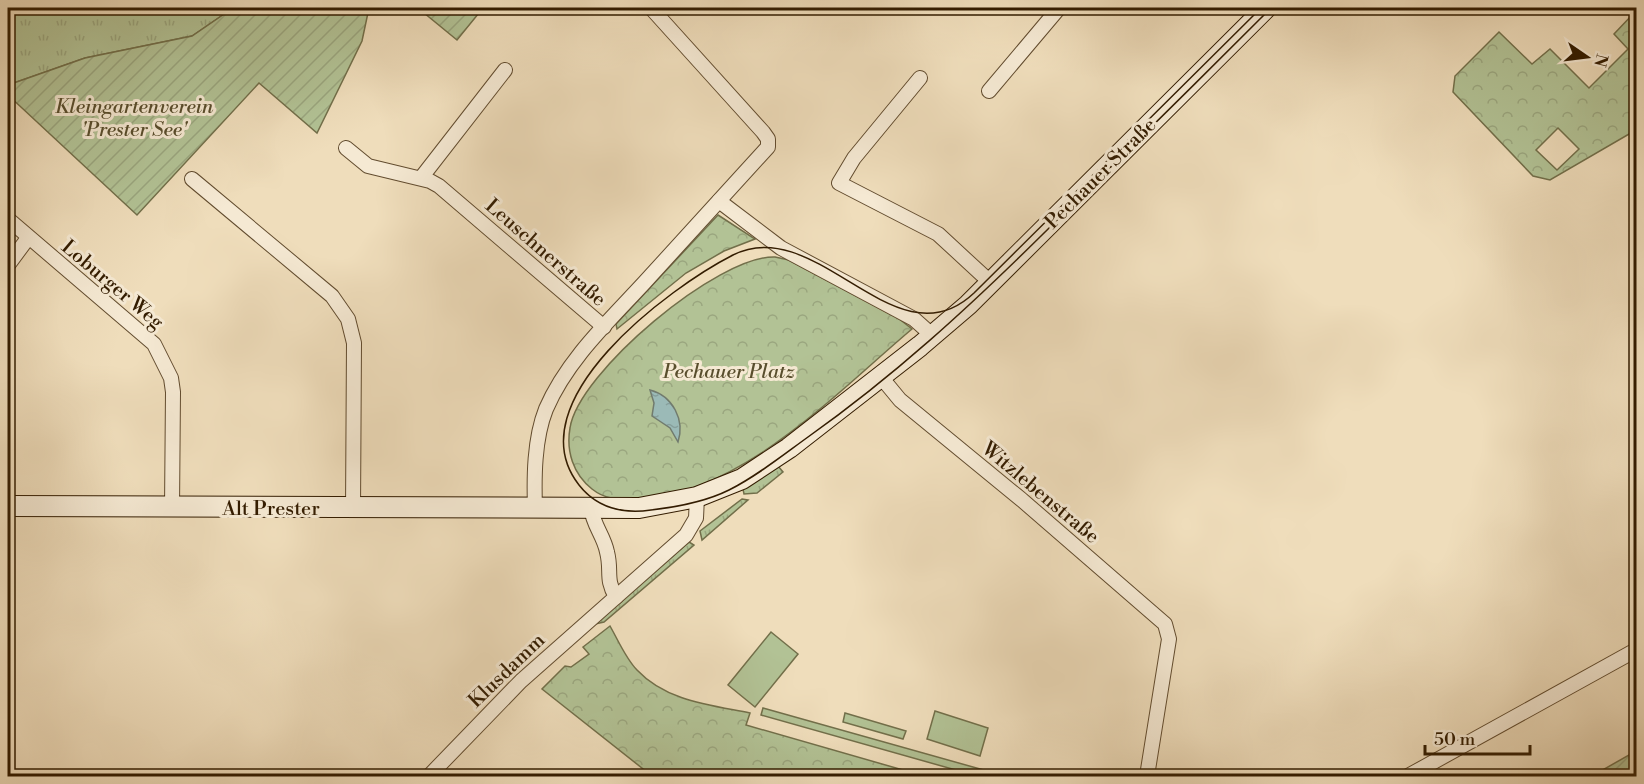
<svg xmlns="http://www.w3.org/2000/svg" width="1644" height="784" font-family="'Libre Bodoni',serif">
	<defs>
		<pattern id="grass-tufts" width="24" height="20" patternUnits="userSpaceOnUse" patternTransform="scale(1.5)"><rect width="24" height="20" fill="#b2c295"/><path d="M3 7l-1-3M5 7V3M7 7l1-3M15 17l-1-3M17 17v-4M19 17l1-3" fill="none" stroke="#9aa67f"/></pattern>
		<pattern id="forest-crowns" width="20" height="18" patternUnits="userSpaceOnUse" patternTransform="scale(1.5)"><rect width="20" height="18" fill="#b2c295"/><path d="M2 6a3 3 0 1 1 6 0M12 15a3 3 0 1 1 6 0" fill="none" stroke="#9aa67f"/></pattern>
		<pattern id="garden-furrows" width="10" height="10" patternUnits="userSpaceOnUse" patternTransform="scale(1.5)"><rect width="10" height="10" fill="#b2c295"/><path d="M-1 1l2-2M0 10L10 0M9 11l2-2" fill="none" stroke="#9aa67f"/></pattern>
		<pattern id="water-ripples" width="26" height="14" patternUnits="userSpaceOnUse" patternTransform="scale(1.5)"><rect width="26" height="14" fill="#9bbab7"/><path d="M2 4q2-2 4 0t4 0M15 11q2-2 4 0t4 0" fill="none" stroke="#869f9c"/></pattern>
	</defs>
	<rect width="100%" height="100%" fill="#efddbb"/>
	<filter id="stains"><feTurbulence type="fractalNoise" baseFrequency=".00333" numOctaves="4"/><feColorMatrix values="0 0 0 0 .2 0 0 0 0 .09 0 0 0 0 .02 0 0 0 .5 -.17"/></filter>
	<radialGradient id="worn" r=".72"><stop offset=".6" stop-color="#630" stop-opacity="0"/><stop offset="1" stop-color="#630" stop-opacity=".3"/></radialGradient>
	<g fill="url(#grass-tufts)" stroke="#726f4a" stroke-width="1.5">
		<path d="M 27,8 L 233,8 L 192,36 L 85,58 L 8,85 L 8,18 Z"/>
		<path d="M 778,466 L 783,472 L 757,493 L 744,494 L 743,489 Z"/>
		<path d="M 742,499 L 748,500 L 702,540 L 700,531 Z"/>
		<path d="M 689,542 L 694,545 L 604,622 L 595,624 Z"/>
	</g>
	<g fill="url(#forest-crowns)" stroke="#726f4a" stroke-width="1.5" fill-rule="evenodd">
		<path d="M 1632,15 L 1636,19 L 1636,130 L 1550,180 L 1533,176 L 1453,92 L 1455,76 L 1499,32 L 1532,64 L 1550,49 L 1589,88 L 1628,49 L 1614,34 ZM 1558,128 L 1579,149 L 1557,170 L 1536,150 Z"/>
		<path d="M 718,215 L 755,239 L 724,251 L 686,273 L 617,329 L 616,324 Z"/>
		<path d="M 775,257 L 789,260 L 898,318 L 912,329 C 837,392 742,494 639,499 C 620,499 607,501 592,489 C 573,474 566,451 570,428 C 578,373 718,255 775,257 Z"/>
		<path d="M 610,626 C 618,640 626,659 637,670 C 666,701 710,705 750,713 L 746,725 L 903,770 L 901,776 L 652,776 L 542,689 L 565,666 L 571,667 L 589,654 L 583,647 Z"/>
	</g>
	<g fill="url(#garden-furrows)" stroke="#726f4a" stroke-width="1.5">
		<path d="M 233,8 L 369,8 L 362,41 L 317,133 L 259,83 L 137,215 L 8,95 L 8,85 L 85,58 L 192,36 Z"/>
		<path d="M 418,8 L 483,8 L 457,40 Z"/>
		<path d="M 1636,751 L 1636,776 L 1592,776 Z"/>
	</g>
	<g fill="#b2c295" stroke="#726f4a" stroke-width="1.5">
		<path d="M 771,632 L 798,654 L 755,707 L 728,685 Z"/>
		<path d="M 763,708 L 1005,776 L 977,776 L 761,715 Z"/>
		<path d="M 935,711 L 988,728 L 980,756 L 927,739 Z"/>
		<path d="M 845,713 L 906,731 L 903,739 L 843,722 Z"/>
	</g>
	<path fill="url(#water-ripples)" stroke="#717b6e" stroke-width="1.5" d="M 650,390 C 673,396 685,420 678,442 L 670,428 L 652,416 L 654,403 Z"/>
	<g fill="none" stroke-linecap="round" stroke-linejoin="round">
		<defs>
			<g id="minor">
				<path d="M 920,78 L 854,158 L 839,183 L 938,234 L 990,282"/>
				<path d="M 989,91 L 1059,8"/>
				<path d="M 346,148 L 368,166 L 430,181 L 439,186 L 604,327"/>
				<path d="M 421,178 L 505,70"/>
				<path d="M 192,179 L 332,296 L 348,319 L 354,343 L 353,509"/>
				<path d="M 719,201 L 781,248 L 914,319 L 933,336"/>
				<path d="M 8,219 L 154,344 L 171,378 L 173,392 L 172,508"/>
				<path d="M 8,265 L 28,238"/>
				<path d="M 881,377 L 900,400 L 1022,500 L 1165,624 L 1169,639 L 1147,776"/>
				<path d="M 591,508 C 593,525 604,536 607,552 C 612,571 605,579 616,597"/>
				<path d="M 535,509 C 534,478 534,439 546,409 C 567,360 609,321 644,283 C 685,238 726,193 768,147 L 768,139 L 763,132 L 651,8"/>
				<path d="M 429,776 L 521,681 L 686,535 L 696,518 L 697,497"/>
				<path d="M 1408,776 L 1636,650"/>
			</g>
			<path id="secondary" d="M 8,506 L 639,508 L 697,497 L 742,479 L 789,448 L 920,346 L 968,305 L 1266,8"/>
		</defs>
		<use href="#minor" stroke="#624c2f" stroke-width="16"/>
		<use href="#secondary" stroke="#331c00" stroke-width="22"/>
		<use href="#minor" stroke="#f5e9d3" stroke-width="14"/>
		<use href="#secondary" stroke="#f5e9d3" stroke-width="20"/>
		<path stroke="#331c00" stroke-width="1.5" d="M 1261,8 L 974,293 C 896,367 817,212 733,255 C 670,287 514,402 579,485 C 597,508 623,514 651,510 C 677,507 705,502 729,490 C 757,476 783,455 808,437 C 894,376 967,309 1042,235 C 1118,160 1195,84 1271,8"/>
	</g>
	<g text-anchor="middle" stroke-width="6" stroke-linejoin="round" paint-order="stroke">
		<g font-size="20" font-style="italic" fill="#594e2d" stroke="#f5e9d3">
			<text x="134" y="113">Kleingartenverein<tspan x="134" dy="23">'Prester See'</tspan></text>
			<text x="729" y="378">Pechauer Platz</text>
		</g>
		<g font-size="20" fill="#331c00" stroke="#f5e9d3">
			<text transform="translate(1100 173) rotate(-45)" y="7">Pechauer Straße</text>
			<text transform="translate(546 252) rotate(41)" y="7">Leuschnerstraße</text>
			<text transform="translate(113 284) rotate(40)" y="7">Loburger Weg</text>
			<text transform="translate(1041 492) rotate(40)" y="7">Witzlebenstraße</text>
			<text x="271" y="515">Alt Prester</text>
			<text transform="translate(506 670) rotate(-44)" y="7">Klusdamm</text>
		</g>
	</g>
	<rect width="1644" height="784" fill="none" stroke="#efddbb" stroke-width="30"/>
	<rect x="9" y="9" width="1626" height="766" fill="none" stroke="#331c00" stroke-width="3"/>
	<rect x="15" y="15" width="1614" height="754" fill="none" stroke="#331c00" stroke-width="1.5"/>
	<g transform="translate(1587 57) rotate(104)" stroke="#f5e9d3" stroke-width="4.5" paint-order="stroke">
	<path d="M0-4.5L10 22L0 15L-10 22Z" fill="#331c00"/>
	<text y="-9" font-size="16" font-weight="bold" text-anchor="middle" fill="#331c00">N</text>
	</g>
	<path d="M1425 745v9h105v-9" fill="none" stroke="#331c00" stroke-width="3"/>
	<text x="1434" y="745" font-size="18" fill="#331c00" stroke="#f5e9d3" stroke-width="4.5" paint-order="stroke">50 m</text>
	<rect width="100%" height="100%" filter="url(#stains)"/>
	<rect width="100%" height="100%" fill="url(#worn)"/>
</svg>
